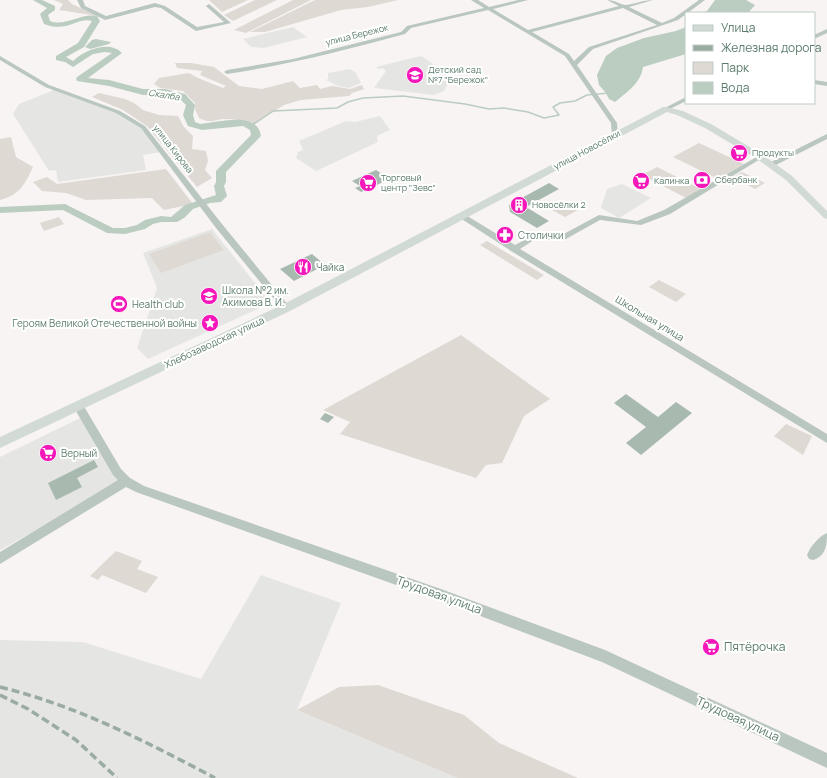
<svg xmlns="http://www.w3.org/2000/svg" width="827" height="778" font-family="Manrope,sans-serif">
	<rect width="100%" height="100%" fill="#f8f4f4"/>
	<g fill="#e5e6e3">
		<path d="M 293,27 L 307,37 L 264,48 L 251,47 L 243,39 Z"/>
		<path d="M 421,56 L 426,59 L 451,78 L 444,91 L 434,95 L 374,88 L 386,71 L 383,68 L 379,69 L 376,67 Z"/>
		<path d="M 350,69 L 356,73 L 361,83 L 349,88 L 338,86 L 326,80 L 328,79 L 328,73 Z"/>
		<path d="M 54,90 L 116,112 L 141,127 L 162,152 L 143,155 L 146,170 L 58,182 L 56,170 L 49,171 L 13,114 L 19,104 Z"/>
		<path d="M 380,116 L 390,130 L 377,136 L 378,142 L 316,171 L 296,158 L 298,152 L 303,150 L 299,141 L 346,121 L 355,122 Z"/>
		<path d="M 622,184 L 651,198 L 619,218 L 601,208 L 607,189 Z"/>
		<path d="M 212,229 L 271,303 L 148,359 L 137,348 L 157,288 L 143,253 Z"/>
		<path d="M 82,417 L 121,483 L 0,550 L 0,457 Z"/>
		<path d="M 261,575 L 341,603 L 297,710 L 457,778 L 0,778 L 0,640 L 83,642 L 201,679 Z"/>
	</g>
	<g fill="#ded9d3">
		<path d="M 54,0 L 68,0 L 72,4 L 98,16 L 59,10 L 63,4 Z"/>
		<path d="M 209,0 L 248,0 L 222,12 Z"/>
		<path d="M 255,0 L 277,0 L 233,21 L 224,15 Z"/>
		<path d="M 293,0 L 311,0 L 246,33 L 234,30 Z"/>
		<path d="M 315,0 L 398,0 L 368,7 L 341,10 L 265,32 L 250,32 Z"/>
		<path d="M 175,63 L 191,63 L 214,67 L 239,86 L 262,89 L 293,81 L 300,88 L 317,85 L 320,89 L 332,86 L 350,89 L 362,85 L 364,89 L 352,93 L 349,96 L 301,100 L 284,105 L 256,123 C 245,121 234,119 224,119 C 212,120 211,124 199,118 L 195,109 L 195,103 L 183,91 L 160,88 L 154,84 L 159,78 L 189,73 L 198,78 L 223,88 L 226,86 L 200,75 L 202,71 L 177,68 Z"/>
		<path d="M 99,93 L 125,99 L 134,103 L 143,110 L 159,115 L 178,116 L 184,127 L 193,136 L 192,149 L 206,151 L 208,161 L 205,170 L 212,178 L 197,187 L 147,126 L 123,110 L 92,97 Z"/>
		<path d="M 11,137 L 16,157 L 33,167 C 25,184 20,195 0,200 L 0,139 Z"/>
		<path d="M 699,143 L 744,164 L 718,179 L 673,157 Z"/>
		<path d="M 657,167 L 701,189 L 686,198 L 642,175 Z"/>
		<path d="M 166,169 L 193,204 L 164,210 L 152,198 L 86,200 L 66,193 L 42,191 L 33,182 L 47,177 L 57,184 Z"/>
		<path d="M 742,172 L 765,183 L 755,189 L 733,177 Z"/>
		<path d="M 565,203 L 578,210 L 565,217 L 552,210 Z"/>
		<path d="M 59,217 L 64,224 L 44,231 L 40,223 Z"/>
		<path d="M 210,232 L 224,250 L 161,273 L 149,254 Z"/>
		<path d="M 487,241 L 544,275 L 537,280 L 480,245 Z"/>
		<path d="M 659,280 L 686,294 L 676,302 L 649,287 Z"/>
		<path d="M 461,335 L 550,399 L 524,416 L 502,463 L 486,465 L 476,478 L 340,434 L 350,422 L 323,410 Z"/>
		<path d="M 786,424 L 812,436 L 803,455 L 774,436 Z"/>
		<path d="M 116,551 L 142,561 L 137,569 L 158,577 L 146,593 L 102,575 L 98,580 L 90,576 Z"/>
		<path d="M 378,685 L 464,715 L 499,743 L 578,778 L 457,778 L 297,710 L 339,687 Z"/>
	</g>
	<g fill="#bacdc0">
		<path d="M 715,0 L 746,0 L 755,5 L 748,13 L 701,13 L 707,11 Z"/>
		<path d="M 686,27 L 686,54 L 643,67 C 641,83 627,92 615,102 L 609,99 L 606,93 L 599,85 L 597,75 L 606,56 L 617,48 L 644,38 L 676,31 Z"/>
		<path d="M 96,39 L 111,42 L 109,44 L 90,49 L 85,47 L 92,40 Z"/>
	</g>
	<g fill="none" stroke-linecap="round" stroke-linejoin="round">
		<path stroke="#bacdc0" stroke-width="1.5" d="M 254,124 L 273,111 L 337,108 L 348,102 L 363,98 L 403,96 L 465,104 L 489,109 L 504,108 L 528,112 L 544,118 L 559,115 L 553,107 L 560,103 L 575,101 L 587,95 L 609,93"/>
		<path stroke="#bacdc0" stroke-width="2" d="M 252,127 L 254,123"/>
		<path fill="#bacdc0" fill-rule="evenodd" d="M 33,0 L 42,0 L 55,6 L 55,10 L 48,15 L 50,21 C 66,27 80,13 97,16 L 100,21 L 84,47 L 66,57 L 73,61 C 85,50 109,40 122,53 L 88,78 L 109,80 L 143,89 L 165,89 L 185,94 L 195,105 L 193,115 L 195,122 L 200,124 C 218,123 257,110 261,136 L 259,138 L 226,172 L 226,182 L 224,186 L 227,196 L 221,202 L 210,203 L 193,209 L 184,218 L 177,222 L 161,222 L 153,224 L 145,229 L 125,234 L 107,233 L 63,210 L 0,213 L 0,207 L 65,204 L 113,228 L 125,228 L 137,225 L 145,220 L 161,216 L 171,217 L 185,205 L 216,195 L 214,186 L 216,182 L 216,171 L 251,135 L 250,130 L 243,126 L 202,130 L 188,126 L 183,115 L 186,105 L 179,98 L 165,95 L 143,95 L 109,86 L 77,81 L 76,79 L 77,77 L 112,53 L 105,52 L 93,54 L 73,67 L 65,62 L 56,60 L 56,56 L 78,43 L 92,21 C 77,17 68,33 44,24 L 40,14 L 47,8 Z"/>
	</g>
	<g fill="#a8b9af">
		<path d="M 376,170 L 390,179 L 361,192 L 355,188 L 360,186 L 352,181 Z"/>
		<path d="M 549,183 L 559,189 L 526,207 L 549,221 L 537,228 L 510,212 L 509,205 Z"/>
		<path d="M 312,254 L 325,265 L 294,281 L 280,269 Z"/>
		<path d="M 626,394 L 658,417 L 676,402 L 692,413 L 641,455 L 626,443 L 646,427 L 614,403 Z"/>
		<path d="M 325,413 L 334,417 L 328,423 L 320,419 Z"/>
		<path d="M 94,460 L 98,467 L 77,478 L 82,487 L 56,500 L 48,483 Z"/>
	</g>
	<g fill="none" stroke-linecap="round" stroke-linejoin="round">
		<g fill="#bac6c0" fill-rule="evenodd">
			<path d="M 77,0 L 83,0 L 85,6 L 106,16 L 155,3 L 165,6 L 197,27 L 224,22 L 207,7 L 206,6 L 209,4 L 231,23 L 196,31 L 161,8 L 155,7 L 105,20 L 81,8 Z"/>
			<path d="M 471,0 L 478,0 L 489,7 L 518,0 L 528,0 L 493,9 L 528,30 L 619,6 L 607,0 C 615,0 621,5 626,5 C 635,4 643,0 653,0 L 629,7 L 662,23 L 674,18 L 699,0 L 705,0 L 678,20 L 593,49 L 577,65 L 617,123 L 618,136 L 615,138 L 612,136 L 611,123 L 565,56 L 488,10 L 411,28 L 405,34 C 346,50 287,65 227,74 L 224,72 L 227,70 L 293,59 L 401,32 L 407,26 L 484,8 ZM 623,8 L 657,25 L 589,47 L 574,61 L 569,54 L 532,32 Z"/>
			<path d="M 827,29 L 827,33 L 814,39 L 814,35 Z"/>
			<path d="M 0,56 L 49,85 L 120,111 L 145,126 L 222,224 L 289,306 L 290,308 L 289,310 L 283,310 L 216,228 L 141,128 L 116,113 L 45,87 L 0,60 Z"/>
			<path d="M 814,80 L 827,82 L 827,86 L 814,84 Z"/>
			<path d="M 686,97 L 686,101 L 668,110 L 663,109 Z"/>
			<path d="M 827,134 L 827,139 L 774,166 L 768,166 L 767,164 Z"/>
			<path d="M 760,155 L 764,157 L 762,158 L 670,214 L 641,225 L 600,220 L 564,240 L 534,240 L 520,249 L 827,434 L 827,443 L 511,251 L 457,216 L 458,214 L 464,214 L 515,245 L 532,236 L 560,236 L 599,215 L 637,221 L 664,210 Z"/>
			<path d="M 78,402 L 82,403 L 121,469 L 130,478 L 144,486 L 441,589 L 605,650 L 827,753 L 827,768 L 602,662 L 441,601 L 136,492 L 126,487 L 0,564 L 0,552 L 118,480 L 113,475 L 73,406 L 74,403 Z"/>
			<path d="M 827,533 C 827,545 826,556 813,560 L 809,559 L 807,555 C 810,547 819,536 827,533 Z"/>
		</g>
		<path fill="#d1dad5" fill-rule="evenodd" d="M 663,107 L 666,107 L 683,111 L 711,124 L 763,155 L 792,176 L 827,211 L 827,219 L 824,218 L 786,180 L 757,159 L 705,128 L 677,115 L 667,112 L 290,311 L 0,448 L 0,437 L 282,305 Z"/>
		<g stroke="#9aaba2" stroke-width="3.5" stroke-dasharray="8 4" stroke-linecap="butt">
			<path d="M 0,687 C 77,706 145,741 215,778"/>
			<path d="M 0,695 L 28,709 L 76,740 L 117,778"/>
		</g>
	</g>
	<defs>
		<symbol id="school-disc" viewBox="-11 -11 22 22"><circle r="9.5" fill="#f517b9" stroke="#fff"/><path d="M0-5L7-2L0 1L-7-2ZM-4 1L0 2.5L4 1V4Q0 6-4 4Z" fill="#fff"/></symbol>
		<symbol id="supermarket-disc" viewBox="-11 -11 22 22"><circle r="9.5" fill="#f517b9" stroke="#fff"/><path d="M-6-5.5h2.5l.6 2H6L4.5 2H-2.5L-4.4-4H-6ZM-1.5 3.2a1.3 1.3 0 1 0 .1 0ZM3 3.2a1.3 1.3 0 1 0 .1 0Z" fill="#fff"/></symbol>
		<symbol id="bank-disc" viewBox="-11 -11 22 22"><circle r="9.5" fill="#f517b9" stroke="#fff"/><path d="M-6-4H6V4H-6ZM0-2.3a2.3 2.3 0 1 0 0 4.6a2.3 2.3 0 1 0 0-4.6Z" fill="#fff"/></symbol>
		<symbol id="building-disc" viewBox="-11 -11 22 22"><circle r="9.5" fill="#f517b9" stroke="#fff"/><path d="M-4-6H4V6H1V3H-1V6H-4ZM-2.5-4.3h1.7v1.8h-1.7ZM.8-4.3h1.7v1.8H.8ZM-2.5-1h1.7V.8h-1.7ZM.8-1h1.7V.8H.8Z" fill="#fff"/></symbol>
		<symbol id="pharmacy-disc" viewBox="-11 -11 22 22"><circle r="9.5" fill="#f517b9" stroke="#fff"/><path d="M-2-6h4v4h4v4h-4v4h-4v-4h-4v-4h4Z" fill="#fff"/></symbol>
		<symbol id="restaurant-disc" viewBox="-11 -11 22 22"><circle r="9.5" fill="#f517b9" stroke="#fff"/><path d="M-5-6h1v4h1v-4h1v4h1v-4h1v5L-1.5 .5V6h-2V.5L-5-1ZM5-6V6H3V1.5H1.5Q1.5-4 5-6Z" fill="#fff"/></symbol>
		<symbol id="stadium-disc" viewBox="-11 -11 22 22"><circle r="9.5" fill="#f517b9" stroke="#fff"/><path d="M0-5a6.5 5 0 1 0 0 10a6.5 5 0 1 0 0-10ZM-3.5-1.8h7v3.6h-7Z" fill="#fff"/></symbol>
		<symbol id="sight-disc" viewBox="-11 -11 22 22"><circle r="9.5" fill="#f517b9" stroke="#fff"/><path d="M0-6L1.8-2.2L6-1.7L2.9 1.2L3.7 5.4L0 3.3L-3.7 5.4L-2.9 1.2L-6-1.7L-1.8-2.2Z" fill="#fff"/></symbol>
	</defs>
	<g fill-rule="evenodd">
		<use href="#school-disc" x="405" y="65" width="20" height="20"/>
		<use href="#supermarket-disc" x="729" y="143" width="20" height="20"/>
		<use href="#bank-disc" x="692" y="170" width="20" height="20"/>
		<use href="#supermarket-disc" x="631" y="171" width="20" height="20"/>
		<use href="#supermarket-disc" x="358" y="173" width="20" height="20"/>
		<use href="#building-disc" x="509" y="195" width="20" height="20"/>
		<use href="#pharmacy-disc" x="495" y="225" width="20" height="20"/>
		<use href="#restaurant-disc" x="293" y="257" width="20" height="20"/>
		<use href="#school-disc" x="199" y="286" width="20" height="20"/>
		<use href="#stadium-disc" x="109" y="294" width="20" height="20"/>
		<use href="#sight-disc" x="200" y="313" width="20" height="20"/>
		<use href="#supermarket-disc" x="38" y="443" width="20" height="20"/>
		<use href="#supermarket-disc" x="701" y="637" width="20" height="20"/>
	</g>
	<g text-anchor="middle" stroke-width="4" stroke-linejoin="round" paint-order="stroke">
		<g font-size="9" fill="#5b7c6b" stroke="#fff">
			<text transform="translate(357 35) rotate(-14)" y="3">улица Бережок</text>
			<text transform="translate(173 149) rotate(52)" y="3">улица Кирова</text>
			<text transform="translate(587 150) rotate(-28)" y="3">улица Новосёлки</text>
		</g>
		<g font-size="9" fill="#5b7c6b" stroke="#fff" text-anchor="start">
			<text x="428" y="73">Детский сад<tspan x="428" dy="10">№7 "Бережок"</tspan></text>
			<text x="752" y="156">Продукты</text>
			<text x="381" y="181">Торговый<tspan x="381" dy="10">центр "Зевс"</tspan></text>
			<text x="715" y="183">Сбербанк</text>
			<text x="654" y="184">Калинка</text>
			<text x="532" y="208">Новосёлки 2</text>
		</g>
		<g font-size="9" font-style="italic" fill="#5a7d65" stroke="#fff">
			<text transform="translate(164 95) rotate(9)" y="3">Скалба</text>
		</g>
		<g font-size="10" fill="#5b7c6b" stroke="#fff" text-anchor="start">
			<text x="518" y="239">Столички</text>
			<text x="316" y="271">Чайка</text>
			<text x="222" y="294">Школа №2 им.<tspan x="222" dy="12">Акимова В. И.</tspan></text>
			<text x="132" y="308">Health club</text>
			<text x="197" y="327" text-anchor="end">Героям Великой Отечественной войны</text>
			<text x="61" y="457">Верный</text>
		</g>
		<g font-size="10" fill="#5b7c6b" stroke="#fff">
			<text transform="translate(650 318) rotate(31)" y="4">Школьная улица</text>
			<text transform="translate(214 342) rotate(-25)" y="4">Хлебозаводская улица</text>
		</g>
		<g font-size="12" fill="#5b7c6b" stroke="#fff">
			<text transform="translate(439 595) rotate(20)" y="4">Трудовая улица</text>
			<text transform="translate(738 719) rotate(25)" y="4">Трудовая улица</text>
		</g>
		<g font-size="12" fill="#5b7c6b" stroke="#fff" text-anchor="start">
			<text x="724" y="651">Пятёрочка</text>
		</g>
	</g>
	<rect x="685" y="12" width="130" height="92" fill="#ffffff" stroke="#bdcbc4"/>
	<rect x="693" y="25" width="20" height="6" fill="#d1dad5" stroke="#bdcbc4"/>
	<text x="721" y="32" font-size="12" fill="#5b7c6b">Улица</text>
	<rect x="693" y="45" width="20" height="6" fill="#9aaba2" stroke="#bdcbc4"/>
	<text x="721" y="52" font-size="12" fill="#5b7c6b">Железная дорога</text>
	<rect x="693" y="62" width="20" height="12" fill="#ded9d3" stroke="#bdcbc4"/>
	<text x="721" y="72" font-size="12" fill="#5b7c6b">Парк</text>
	<rect x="693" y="82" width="20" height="12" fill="#bacdc0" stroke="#bdcbc4"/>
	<text x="721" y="92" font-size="12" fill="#5b7c6b">Вода</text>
</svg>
